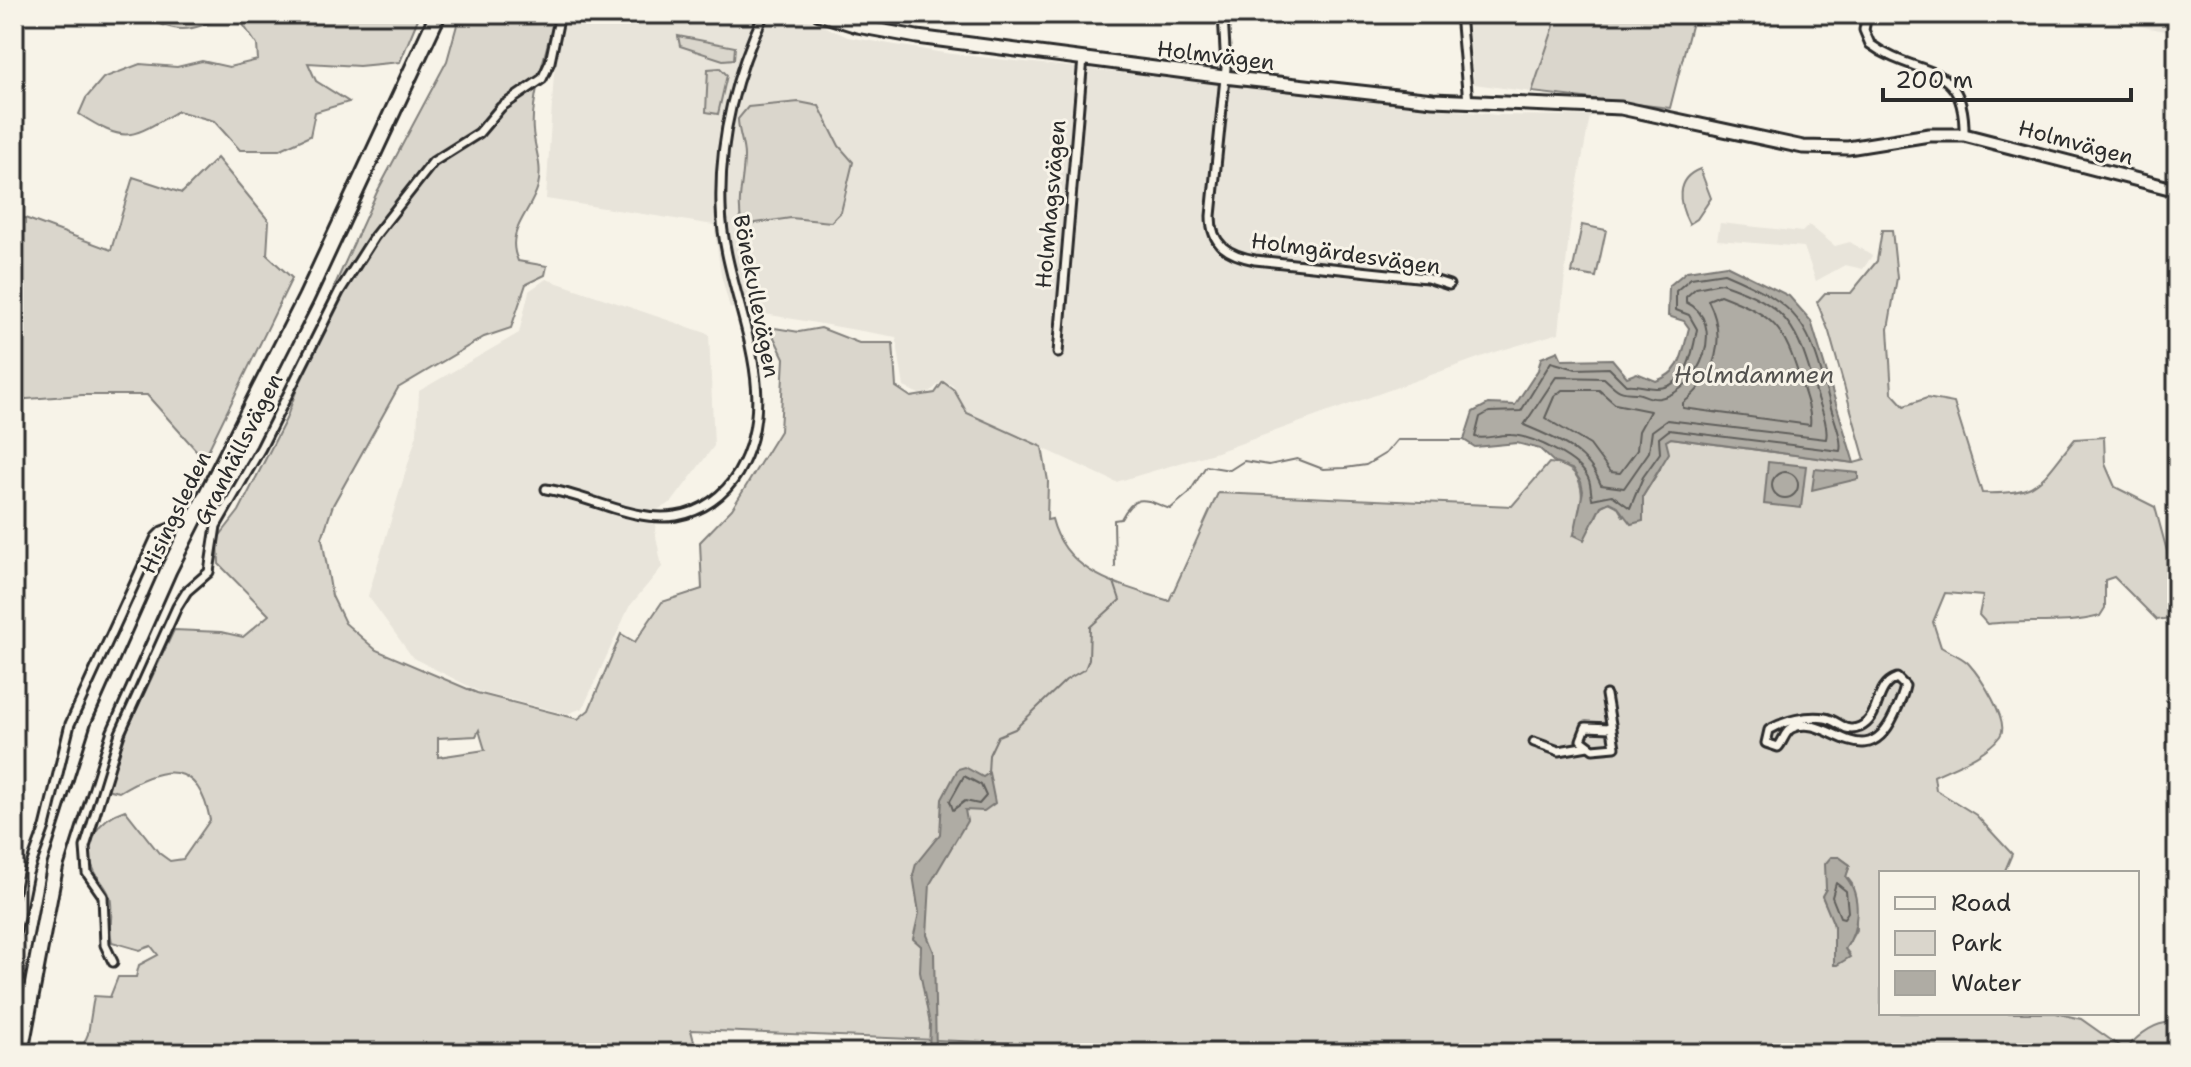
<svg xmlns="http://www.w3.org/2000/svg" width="2191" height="1067" font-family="'Shantell Sans',sans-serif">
	<rect width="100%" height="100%" fill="#f7f3e8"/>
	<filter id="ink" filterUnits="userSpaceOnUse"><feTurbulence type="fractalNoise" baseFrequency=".0125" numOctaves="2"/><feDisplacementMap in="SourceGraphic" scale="16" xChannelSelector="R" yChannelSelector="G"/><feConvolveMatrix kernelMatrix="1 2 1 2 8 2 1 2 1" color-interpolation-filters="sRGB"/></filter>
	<g filter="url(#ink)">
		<g fill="#e8e4da">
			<path d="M 567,14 L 797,14 L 848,37 L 944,53 L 1497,115 L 1590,116 L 1570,225 L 1559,333 L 1492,353 L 1217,452 L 1116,482 L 967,413 L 953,386 L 943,380 L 930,392 L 919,394 L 904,387 L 896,337 L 730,308 L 721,275 L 714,225 L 546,199 L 554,73 Z"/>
			<path d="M 1467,14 L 1558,14 L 1532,92 L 1474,84 Z"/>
			<path d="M 2070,14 L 2177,14 L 2177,33 Z"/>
			<path d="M 1720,223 L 1802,232 L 1809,225 L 1835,246 L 1850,242 L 1872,256 L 1863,269 L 1845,265 L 1816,281 L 1804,247 L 1717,240 Z"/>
			<path d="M 546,279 L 709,334 L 714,446 L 672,502 L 657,510 L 655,531 L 662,567 L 629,607 L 583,708 L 567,714 L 480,692 L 413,658 L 368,596 L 417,434 L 419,391 L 519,333 L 529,291 Z"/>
		</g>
		<g fill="#dad6cc" stroke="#82807c" stroke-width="2" fill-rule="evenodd">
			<path d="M 136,14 L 228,14 C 184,35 180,33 136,14 Z"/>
			<path d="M 236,14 L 420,14 L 400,62 L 359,66 L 308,63 L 316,81 L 349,102 L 315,112 L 310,136 L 279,150 L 240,150 L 214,121 L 178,111 C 130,138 128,145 79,114 L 86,98 L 103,78 L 140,64 L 177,67 L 202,61 L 229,67 L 258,60 L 257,45 Z"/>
			<path d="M 460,14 L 556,14 C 548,44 530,101 533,131 C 535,151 543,165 538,186 C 531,213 504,231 518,261 L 547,266 L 545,275 L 526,284 L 511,328 L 484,337 L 398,388 L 333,505 L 322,538 L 332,596 L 345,623 L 376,650 L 477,693 L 578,719 L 589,710 L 621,634 L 635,642 L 662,602 L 702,589 L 700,542 L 732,509 L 780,431 L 784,358 L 769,327 L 799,332 L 821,328 L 859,343 L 893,343 L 896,387 L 911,397 L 935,393 L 943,382 L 954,390 L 967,413 L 1042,447 L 1048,481 L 1047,520 L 1052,519 C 1066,575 1121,585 1169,601 L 1218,493 L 1512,506 L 1549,463 C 1590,465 1585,504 1574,534 L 1595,519 L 1601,506 L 1610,502 L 1617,506 L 1623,516 L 1642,509 L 1643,496 L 1660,469 L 1666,441 L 1671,438 L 1854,463 L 1865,460 L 1829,332 L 1817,302 L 1825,293 L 1851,293 L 1877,261 L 1882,230 L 1892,230 L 1897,278 L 1888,329 L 1892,393 L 1904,406 L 1927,398 L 1954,403 L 1982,493 C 2042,495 2039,482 2075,439 L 2104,437 L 2105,464 L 2115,487 L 2155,507 L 2177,588 L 2177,617 L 2157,620 L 2114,577 L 2105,580 L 2105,608 L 2100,616 C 2063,626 2025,619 1987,624 L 1979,615 L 1983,596 L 1945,593 L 1933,622 L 1941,647 C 1949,652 1961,656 1968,663 C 1979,675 2011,722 2000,736 C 1986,755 1955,766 1934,776 L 1936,790 L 1976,815 L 2012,854 L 2004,873 L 1881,873 L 1881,1013 L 2056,1013 L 2081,1019 L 2125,1050 C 2138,1035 2156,1019 2177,1023 L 2177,1053 L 1144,1053 L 1129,1048 L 691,1030 L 697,1053 L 80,1053 L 88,1034 L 94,996 L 110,997 L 118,977 L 136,977 L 139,965 L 158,955 L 151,946 L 140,950 L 112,942 C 108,928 114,912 110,897 C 107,887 98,879 94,870 C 81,842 100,818 125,810 L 159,853 L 170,861 L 183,859 L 210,820 C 198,759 163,765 119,792 L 106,789 L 129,726 L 174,630 L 221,632 L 243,637 L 269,615 L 219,564 L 218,538 L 239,511 L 286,419 L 334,287 L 377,192 L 447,61 ZM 479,730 L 485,750 L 438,757 L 438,738 L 476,736 ZM 1839,857 L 1850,865 L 1846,876 L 1852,884 L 1856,912 L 1856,930 L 1845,949 L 1850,955 L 1836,946 L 1833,920 L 1822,896 L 1826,889 L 1826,868 Z"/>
			<path d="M 1558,14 L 1694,14 L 1670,108 L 1532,92 Z"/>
			<path d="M 678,36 L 735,47 L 734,59 L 723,60 L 680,46 Z"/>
			<path d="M 720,68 L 727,75 L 718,114 L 706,112 L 708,69 Z"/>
			<path d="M 799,102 L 819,106 L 839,146 L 853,162 L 841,212 L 831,222 L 791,218 L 742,225 C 736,201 744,180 744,156 C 744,144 738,131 738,119 L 748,107 Z"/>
			<path d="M 217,158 L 269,221 L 267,255 L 292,278 L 204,459 L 147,395 L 82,395 L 14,400 L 14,214 L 111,250 L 133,177 L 182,193 Z"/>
			<path d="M 1700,169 L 1711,198 L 1697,219 L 1689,224 C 1678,203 1674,179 1700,169 Z"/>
			<path d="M 1582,225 L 1606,230 L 1596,277 L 1572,273 Z"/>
		</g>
		<g fill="#afaca4" stroke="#7a7874" stroke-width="2">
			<path d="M 1726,265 L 1789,296 L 1811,321 L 1854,463 L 1671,438 L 1666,441 L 1669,453 L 1643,496 L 1643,521 L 1631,524 L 1617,506 L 1609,502 L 1601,506 L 1584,540 L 1574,535 L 1583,491 L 1581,482 L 1572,469 L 1555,463 L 1540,449 L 1517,443 L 1475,447 L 1464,440 L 1473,412 L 1488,404 L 1515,405 L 1538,370 L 1541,358 L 1558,351 L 1562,360 L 1612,359 L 1627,377 L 1637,373 L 1656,381 C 1684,371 1682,352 1689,328 L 1684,321 L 1668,316 L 1669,286 L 1687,271 Z"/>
			<path d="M 1768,462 L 1806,466 L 1801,508 L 1764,504 Z"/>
			<path d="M 1815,469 L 1858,473 L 1858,479 L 1812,490 Z"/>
			<path d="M 965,767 L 983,777 L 989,773 L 995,803 L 984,811 L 965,810 L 967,821 L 930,884 L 927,935 L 934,952 L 936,1053 L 929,1053 L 930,1024 L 920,972 L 921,946 L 913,939 L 919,913 L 913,875 L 916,864 L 940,834 L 942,799 L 958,769 Z"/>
			<path d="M 1831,857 L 1839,857 L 1850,865 L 1846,877 C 1862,896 1859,930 1845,949 L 1850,957 L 1837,965 L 1834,965 L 1834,925 L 1822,896 L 1826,889 L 1825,864 Z"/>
		</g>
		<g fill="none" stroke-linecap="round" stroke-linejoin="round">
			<g stroke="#605f5b" stroke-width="2">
				<path d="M 1724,273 C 1802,306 1809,323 1830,404 C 1833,418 1843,439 1840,451 L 1669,430 L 1659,438 L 1660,453 L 1643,477 L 1630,508 L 1612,495 L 1592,499 C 1591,494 1591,486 1589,480 C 1582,460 1533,436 1511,435 C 1499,434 1486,440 1475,437 L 1480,417 L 1489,412 L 1521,411 L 1551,362 L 1576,369 L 1609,368 L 1626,385 C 1638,383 1646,389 1658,388 C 1688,386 1693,351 1697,329 L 1689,315 L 1676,310 L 1676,291 L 1691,278 Z"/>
				<path d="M 1721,283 C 1789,306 1797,326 1816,392 C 1820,405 1829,426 1826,439 L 1667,420 L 1652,431 L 1649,452 L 1624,488 L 1601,485 C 1588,450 1556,439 1524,425 L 1556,377 L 1604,378 C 1617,390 1618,393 1636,393 C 1644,394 1651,400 1660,398 C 1700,391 1728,322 1686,302 L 1686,297 L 1696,288 Z"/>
				<path d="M 1720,295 C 1776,317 1783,325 1801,382 C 1805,395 1812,412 1810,425 L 1683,408 L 1683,403 C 1717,377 1727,337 1708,300 Z"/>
				<path d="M 1562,390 L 1599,390 L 1615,404 L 1650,411 L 1639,431 L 1637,450 L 1620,473 L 1610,472 L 1590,445 L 1545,418 L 1554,397 Z"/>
				<circle cx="1785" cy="485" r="13"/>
				<path d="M 964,776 L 981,785 L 986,796 L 979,804 L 965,801 L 953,810 L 950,801 Z"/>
				<path d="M 1836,883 L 1846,891 L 1848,912 L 1844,918 L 1840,917 L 1832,897 Z"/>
			</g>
			<g stroke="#7a7874" stroke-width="2">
				<path d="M 1115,567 L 1114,520 L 1121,519 C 1136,490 1147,501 1170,509 L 1189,493 L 1206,466 L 1230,470 L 1244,461 L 1269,465 L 1297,459 L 1323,469 L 1345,468 L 1366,465 L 1386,453 L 1397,440 L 1464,440"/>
				<path d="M 988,773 L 989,755 L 998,736 L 1015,729 L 1066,680 L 1085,669 L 1089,659 L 1090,627 L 1120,600 L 1114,582"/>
			</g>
			<defs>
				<g id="street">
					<path d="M 1223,14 L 1226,68 L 1211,216 C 1211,245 1228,255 1255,260 L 1427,278 L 1449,285"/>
					<path d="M 1460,14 L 1468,102"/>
					<path d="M 1867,14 L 1864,30 L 1870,44 C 1917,79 1966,58 1964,135"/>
					<path d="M 1058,353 L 1083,58"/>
					<path d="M 546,489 C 589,495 633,523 676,516 C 702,512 725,495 738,473 C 788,387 723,296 721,207 C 719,140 735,75 764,14"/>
					<path d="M 1897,678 L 1905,686 C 1903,696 1899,705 1894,715 C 1864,779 1827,711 1792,728 C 1785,731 1783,742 1778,747 L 1766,743 L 1769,730 C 1785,721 1807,715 1825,718 C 1839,720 1844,734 1860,727 C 1882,717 1873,686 1897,678 Z"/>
					<path d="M 1606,695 L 1615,747 L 1593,749 L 1581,740 L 1586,727 L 1611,728"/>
					<path d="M 1534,742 L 1559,751 L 1588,746"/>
					<path d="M 14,942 L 28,873 L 45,827 L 70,724 L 156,537 L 162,531 L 190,520"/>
					<path d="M 113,962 L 105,945 L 103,896 L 87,873 L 85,847 L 120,733 L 177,607 L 187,591 L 209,572 L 216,526 L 261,448 L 339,292 L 374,237 L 433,162 L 479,133 L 501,107 L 542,79 L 550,62 L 560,14"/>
				</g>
				<path id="secondary" d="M 819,14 L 857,26 L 917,37 L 1224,77 L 1433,100 L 1621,108 L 1803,147 L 1848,148 L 1929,135 L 1964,135 L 2177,190"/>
				<path id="highway" d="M 20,1053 L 55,867 L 99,727 L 169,569 L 306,298 L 438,14"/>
			</defs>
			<use href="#street" stroke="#2b2b2b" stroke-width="13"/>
			<use href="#secondary" stroke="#2b2b2b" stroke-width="17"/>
			<use href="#highway" stroke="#2b2b2b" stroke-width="20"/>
			<use href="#street" stroke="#f7f3e8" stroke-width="7"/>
			<use href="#secondary" stroke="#f7f3e8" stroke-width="11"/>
			<use href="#highway" stroke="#f7f3e8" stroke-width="14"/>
		</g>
	</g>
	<g text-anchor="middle" stroke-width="6" stroke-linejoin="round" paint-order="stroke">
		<g font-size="22" fill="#2b2b2b" stroke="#f7f3e8">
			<text transform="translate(1216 55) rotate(7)" y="8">Holmvägen</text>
			<text transform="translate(2076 142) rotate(15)" y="8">Holmvägen</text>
			<text transform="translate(1050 204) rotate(-85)" y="8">Holmhagsvägen</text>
			<text transform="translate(1346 253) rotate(8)" y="8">Holmgärdesvägen</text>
			<text transform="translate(757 296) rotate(79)" y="8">Bönekullevägen</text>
			<text transform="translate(238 449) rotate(-63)" y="8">Granhällsvägen</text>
			<text transform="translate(175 512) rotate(-64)" y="8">Hisingsleden</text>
		</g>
		<g font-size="24" font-style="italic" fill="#53524f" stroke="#f7f3e8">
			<text x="1754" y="383">Holmdammen</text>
		</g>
	</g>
	<rect width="2191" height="1067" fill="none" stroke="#f7f3e8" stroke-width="48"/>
	<rect x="24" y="24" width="2143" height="1019" fill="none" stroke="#2b2b2b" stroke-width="3" filter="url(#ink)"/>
	<rect x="1879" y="871" width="260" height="144" fill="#f7f3e8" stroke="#a5a39c" stroke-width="2"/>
	<rect x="1895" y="897" width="40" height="12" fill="#f7f3e8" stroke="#a5a39c" stroke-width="2"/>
	<text x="1951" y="911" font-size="24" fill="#2b2b2b">Road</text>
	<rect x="1895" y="931" width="40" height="24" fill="#dad6cc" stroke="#a5a39c" stroke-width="2"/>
	<text x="1951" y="951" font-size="24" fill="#2b2b2b">Park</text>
	<rect x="1895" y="971" width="40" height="24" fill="#afaca4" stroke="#a5a39c" stroke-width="2"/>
	<text x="1951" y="991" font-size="24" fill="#2b2b2b">Water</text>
	<path d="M1883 88v12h248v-12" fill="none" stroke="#2b2b2b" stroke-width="4"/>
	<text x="1895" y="88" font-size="24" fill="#2b2b2b" stroke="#f7f3e8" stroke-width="6" paint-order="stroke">200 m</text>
</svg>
